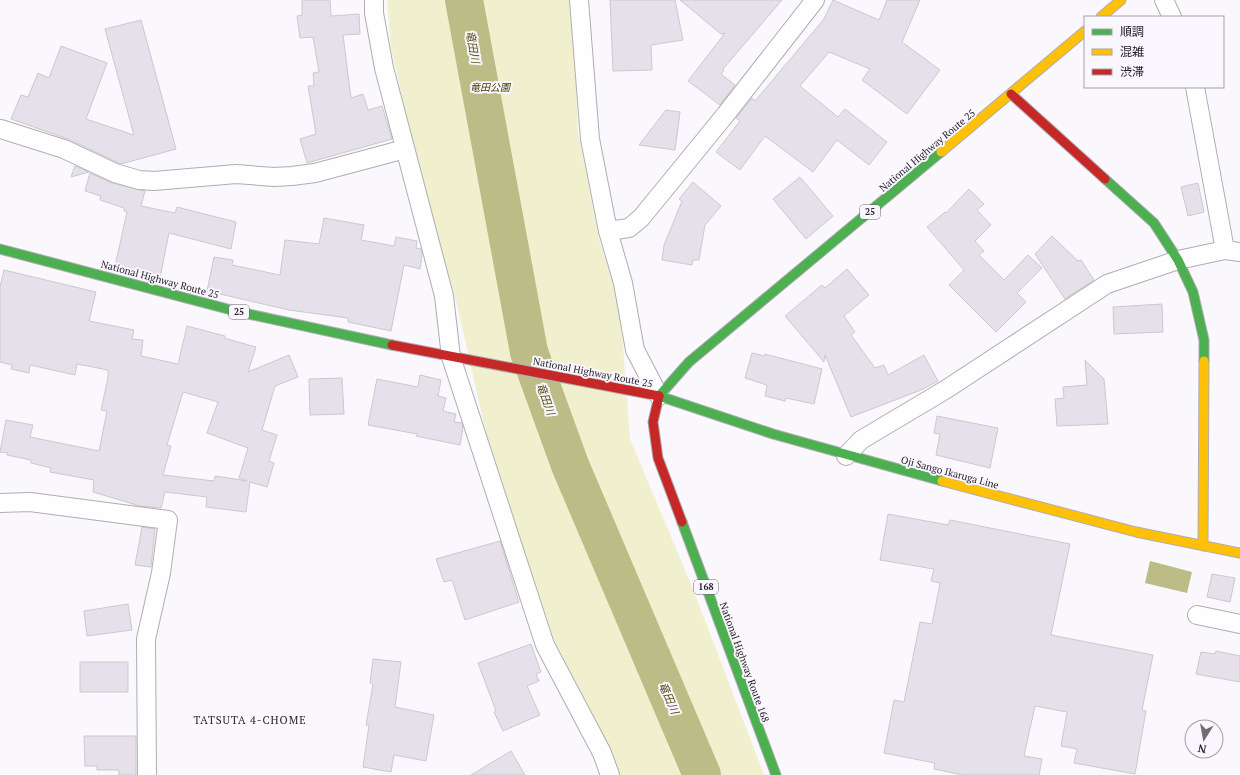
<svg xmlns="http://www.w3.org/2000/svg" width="1240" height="775" font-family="'PT Serif','Noto Sans JP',serif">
	<rect width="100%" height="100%" fill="#faf8fc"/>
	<path fill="#f0f0cf" d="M 387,0 L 572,0 L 578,132 L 599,239 L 617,297 L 623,345 L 630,439 L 693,589 L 764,775 L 619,775 L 604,736 L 554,640 L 488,442 L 456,300 L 425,197 L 391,48 Z"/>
	<path fill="#bcbc86" d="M 1150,561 L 1192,572 L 1187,593 L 1145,583 Z"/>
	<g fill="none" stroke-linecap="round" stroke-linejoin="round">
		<path stroke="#bcbc86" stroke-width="38" d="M 464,0 L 529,352 L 570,465 L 702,775"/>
	</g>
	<g fill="#e5e0e9" stroke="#cbc9cd" fill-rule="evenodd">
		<path d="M 302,0 L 330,0 L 331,16 L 359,14 L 360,34 L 343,35 L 351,98 L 363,94 L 368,110 L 382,106 L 392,139 L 307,163 L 300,139 L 316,134 L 308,86 L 314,86 L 313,73 L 319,72 L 313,37 L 300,38 L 297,16 L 302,15 Z"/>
		<path d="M 610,0 L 675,0 L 683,40 L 651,45 L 652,70 L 613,71 Z"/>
		<path d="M 680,0 L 782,0 L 723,69 L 724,70 L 721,74 L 735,85 L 720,105 L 688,81 L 725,33 L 721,34 Z"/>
		<path d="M 833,0 L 879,20 L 887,0 L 920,0 L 902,42 L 940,70 L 907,114 L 862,80 L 870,69 L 829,52 L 800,86 L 838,117 L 845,109 L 887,142 L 869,165 L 837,140 L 813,172 L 765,136 L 740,170 L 716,152 L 740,121 L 736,118 L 752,98 L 755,101 L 824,19 Z"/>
		<path d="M 141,20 L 176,149 L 121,164 L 68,139 L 11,119 L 21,95 L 28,97 L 38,73 L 49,78 L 61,46 L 107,63 L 86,119 L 134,135 L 105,29 Z"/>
		<path d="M 666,110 L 680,112 L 675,150 L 639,145 Z"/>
		<path d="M 75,166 L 89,172 L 71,177 Z"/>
		<path d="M 90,173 L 112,183 L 145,191 L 141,206 L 175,213 L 177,207 L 236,222 L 231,249 L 169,233 L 160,278 L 115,266 L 127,212 L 124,211 L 124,208 L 100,200 L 101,196 L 85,191 Z"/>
		<path d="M 800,177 L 833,216 L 806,239 L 773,199 Z"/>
		<path d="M 693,182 L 721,206 L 705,225 L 699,260 L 693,260 L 692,265 L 662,260 L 664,245 L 682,201 L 679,199 Z"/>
		<path d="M 1198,183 L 1204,212 L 1188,216 L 1181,187 Z"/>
		<path d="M 969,189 L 984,204 L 977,210 L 991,225 L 975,241 L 984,251 L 979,255 L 1004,280 L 1028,255 L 1042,268 L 1017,293 L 1026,302 L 996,332 L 949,285 L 964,270 L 927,227 L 945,212 L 946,213 Z"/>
		<path d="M 324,218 L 364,225 L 361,240 L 394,246 L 396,237 L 417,241 L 416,248 L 421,249 L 422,255 L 420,269 L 404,265 L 391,331 L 348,322 L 348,318 L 289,310 L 207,291 L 214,257 L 233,260 L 232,265 L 280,275 L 285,240 L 319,244 Z"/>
		<path d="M 1052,236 L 1078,261 L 1081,260 L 1094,280 L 1065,299 L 1035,254 Z"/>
		<path d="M 847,269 L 869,295 L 844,316 L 855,332 L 851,335 L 875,368 L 884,365 L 888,375 L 924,355 L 938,381 L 921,390 L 851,417 L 825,355 L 824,362 L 785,316 L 822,285 L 825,288 Z"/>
		<path d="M 4,270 L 96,292 L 89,321 L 134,330 L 132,339 L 143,340 L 141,356 L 178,364 L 187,326 L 225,336 L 224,338 L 256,347 L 248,372 L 289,355 L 298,377 L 275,386 L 262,430 L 277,435 L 269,461 L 274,463 L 267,487 L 250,482 L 246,512 L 206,507 L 207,497 L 165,492 L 161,508 L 140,506 L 93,492 L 94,480 L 50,472 L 51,468 L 31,463 L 31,460 L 7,455 L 8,453 L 0,452 L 6,420 L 33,425 L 30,437 L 99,451 L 107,411 L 101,410 L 108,378 L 108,370 L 77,364 L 75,375 L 30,365 L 29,373 L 11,369 L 12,365 L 0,362 L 0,287 ZM 183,392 L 218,402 L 207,433 L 248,448 L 239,478 L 247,481 L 215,476 L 214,481 L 163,475 L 171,446 L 167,445 Z"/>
		<path d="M 1162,304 L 1163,332 L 1114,334 L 1113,307 Z"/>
		<path d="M 752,353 L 765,356 L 765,354 L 822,369 L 814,404 L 786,398 L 785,401 L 765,396 L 767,385 L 745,378 Z"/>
		<path d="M 1085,360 L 1104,379 L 1108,424 L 1057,426 L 1055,399 L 1064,398 L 1063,387 L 1087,385 Z"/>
		<path d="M 420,375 L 441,380 L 438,396 L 446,398 L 443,411 L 456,414 L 454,422 L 462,423 L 463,428 L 460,445 L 416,436 L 417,434 L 368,425 L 377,379 L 418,387 Z"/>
		<path d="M 342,378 L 344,414 L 310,415 L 309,379 Z"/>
		<path d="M 937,416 L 998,428 L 990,468 L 936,455 L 940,434 L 934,433 Z"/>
		<path d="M 888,514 L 948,525 L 950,520 L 1070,544 L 1051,635 L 1153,655 L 1142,710 L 1146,711 L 1135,774 L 1074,763 L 1077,749 L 1061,746 L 1067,712 L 1035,706 L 1024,756 L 1042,759 L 1039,775 L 963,775 L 934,769 L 935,763 L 884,753 L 894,700 L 904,702 L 920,622 L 932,624 L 940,583 L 931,581 L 934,569 L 880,560 Z"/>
		<path d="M 142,527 L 155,529 L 151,567 L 135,565 Z"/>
		<path d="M 500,541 L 519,602 L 465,620 L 452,580 L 444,582 L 436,559 Z"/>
		<path d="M 1212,574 L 1235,578 L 1230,602 L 1207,597 Z"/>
		<path d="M 128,604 L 132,630 L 87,636 L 84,611 Z"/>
		<path d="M 531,644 L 541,672 L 536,674 L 539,681 L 527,686 L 540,715 L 503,731 L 494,712 L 496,711 L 478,663 Z"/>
		<path d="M 1216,651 L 1240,656 L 1240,682 L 1196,674 L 1201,652 L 1215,654 Z"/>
		<path d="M 373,659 L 401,662 L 395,707 L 434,715 L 426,761 L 394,755 L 391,772 L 363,767 L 369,725 L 366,725 L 373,684 L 370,683 Z"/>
		<rect x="80" y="662" width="48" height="30"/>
		<path d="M 84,736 L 136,736 L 136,775 L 119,775 L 119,770 L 97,770 L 97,766 L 85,766 Z"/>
		<path d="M 511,751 L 525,775 L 471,775 Z"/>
	</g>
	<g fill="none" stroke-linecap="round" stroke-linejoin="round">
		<defs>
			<g id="street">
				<path d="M 374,0 L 374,13 L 384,68 L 444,296 L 451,357 L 545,645 L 602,753 L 610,775"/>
				<path d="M 579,0 L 590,139 L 608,231 L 623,283 L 635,350 L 659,396"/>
				<path d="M 1164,0 L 1172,17"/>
				<path d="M 1195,87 L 1225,250"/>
				<path d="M 1,129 L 64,149 L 115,173 L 139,180 L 154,181 L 236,174 L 274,177 L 292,176 L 315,173 L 405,149"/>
				<path d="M 608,231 L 629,228 L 641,218 L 726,114 L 815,0"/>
				<path d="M 846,456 L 861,440 L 945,390 L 1107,284 L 1178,260 L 1225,250 L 1240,252"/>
				<path d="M 0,503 L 30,502 L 168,520 L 161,573 L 146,639 L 147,775"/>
				<path d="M 1197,615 L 1240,624"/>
			</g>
			<g id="fast">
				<path d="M 1105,179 L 1154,223 L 1178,260 L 1193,292 L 1204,340 L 1204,361"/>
				<path d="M 0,249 L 239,312 L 392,345"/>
				<path d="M 659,396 L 773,434 L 942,481"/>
				<path d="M 659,396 L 689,362 L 941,152"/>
				<path d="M 682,522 L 776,775"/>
			</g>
			<g id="slow">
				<path d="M 1101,17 L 1121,0"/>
				<path d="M 941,152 L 1085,31"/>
				<path d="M 942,481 L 1136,532 L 1240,553"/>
				<path d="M 1203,546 L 1204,361"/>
			</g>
			<g id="jam">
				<path d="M 1011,94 L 1105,179"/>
				<path d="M 392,345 L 659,396"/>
				<path d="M 659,396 L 653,422 L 658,458 L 682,522"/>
			</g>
		</defs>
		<use href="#street" stroke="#afadb2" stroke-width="20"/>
		<use href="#fast" stroke="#afadb2" stroke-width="11"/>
		<use href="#slow" stroke="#afadb2" stroke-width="11"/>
		<use href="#jam" stroke="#afadb2" stroke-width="11"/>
		<use href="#street" stroke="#fefeff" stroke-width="18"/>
		<use href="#fast" stroke="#4caf50" stroke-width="9"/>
		<use href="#slow" stroke="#ffc107" stroke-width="9"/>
		<use href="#jam" stroke="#c62828" stroke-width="9"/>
	</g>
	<g text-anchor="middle" stroke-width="4" stroke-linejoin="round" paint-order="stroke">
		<g fill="#faf6fe" stroke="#656269" stroke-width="1">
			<rect x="860" y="205" width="20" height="14" rx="3"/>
			<rect x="229" y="305" width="20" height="14" rx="3"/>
			<rect x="694" y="580" width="24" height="14" rx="3"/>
		</g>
		<g font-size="9" font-weight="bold" fill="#252229">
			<text x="870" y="215">25</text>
			<text x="239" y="315">25</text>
			<text x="706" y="590">168</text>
		</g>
		<g font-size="10" font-style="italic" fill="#424201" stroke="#faf6fe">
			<text x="490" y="91">竜田公園</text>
		</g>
		<g font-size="10" fill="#252229" stroke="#faf6fe">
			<text transform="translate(927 150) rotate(-40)" y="4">National Highway Route 25</text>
			<text transform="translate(160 279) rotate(15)" y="4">National Highway Route 25</text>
			<text transform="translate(593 372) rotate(11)" y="4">National Highway Route 25</text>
			<text transform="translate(950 472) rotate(15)" y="4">Oji Sango Ikaruga Line</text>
			<text transform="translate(745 662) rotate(70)" y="4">National Highway Route 168</text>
		</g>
		<g font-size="11" font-style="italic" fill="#515216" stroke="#faf6fe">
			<text transform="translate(473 47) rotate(80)" y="4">竜田川</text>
			<text transform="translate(546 399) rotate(70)" y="4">竜田川</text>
			<text transform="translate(669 698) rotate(67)" y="4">竜田川</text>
		</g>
		<g font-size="11" letter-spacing="1" fill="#252229" stroke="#faf6fe">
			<text x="250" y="724">TATSUTA 4-CHOME</text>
		</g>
	</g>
	<rect x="1084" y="16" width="140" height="72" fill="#faf6fe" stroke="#a5a1a9"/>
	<rect x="1092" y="29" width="20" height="6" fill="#4caf50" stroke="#a5a1a9"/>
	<text x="1120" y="36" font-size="12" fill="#252229">順調</text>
	<rect x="1092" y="49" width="20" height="6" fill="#ffc107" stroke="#a5a1a9"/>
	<text x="1120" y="56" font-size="12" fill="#252229">混雑</text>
	<rect x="1092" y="69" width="20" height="6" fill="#c62828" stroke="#a5a1a9"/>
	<text x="1120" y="76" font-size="12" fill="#252229">渋滞</text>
	<g transform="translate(1204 739) rotate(191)"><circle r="19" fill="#faf6fe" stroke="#a5a1a9"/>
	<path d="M0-3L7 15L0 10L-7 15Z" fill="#706d73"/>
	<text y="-6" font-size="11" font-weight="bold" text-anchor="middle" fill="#252229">N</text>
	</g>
</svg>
